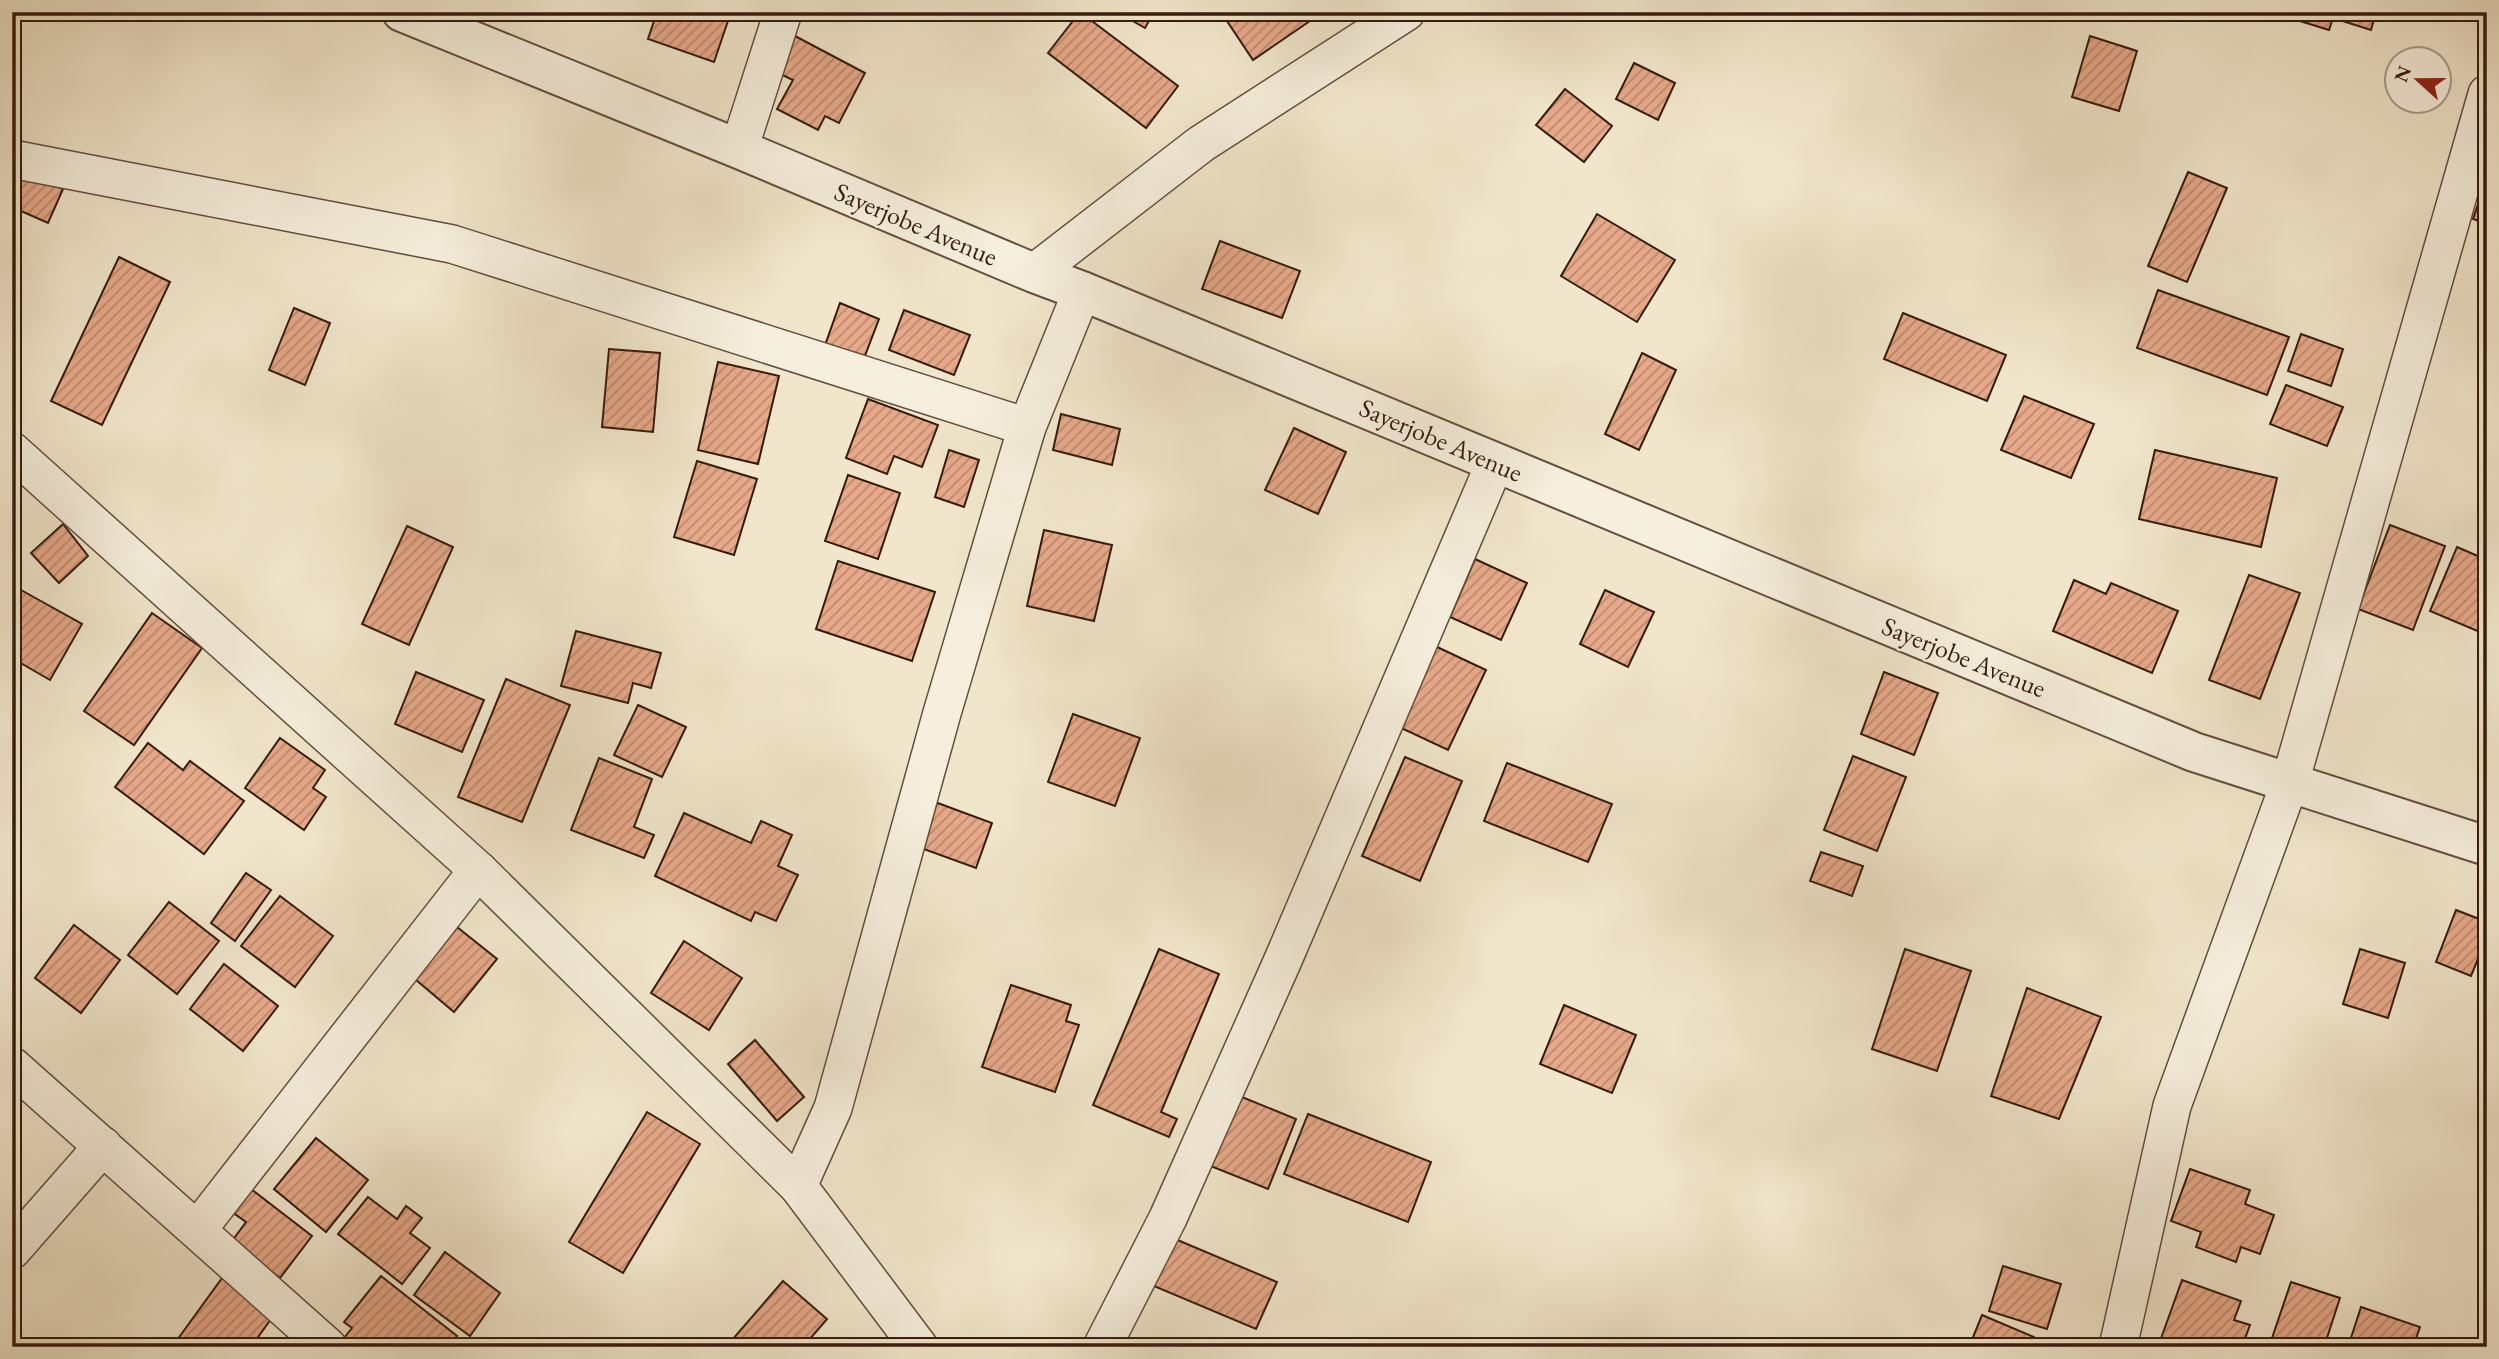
<svg xmlns="http://www.w3.org/2000/svg" width="2499" height="1359" font-family="'EB Garamond',serif">
	<defs>
		<pattern id="building-hatch" width="6" height="6" patternUnits="userSpaceOnUse" patternTransform="scale(1.75)"><rect width="6" height="6" fill="#e7a989"/><path d="M-1 1l2-2M0 6l6-6M5 7l2-2" fill="none" stroke="#bc896e"/></pattern>
	</defs>
	<rect width="100%" height="100%" fill="#f1e6cb"/>
	<filter id="stains"><feTurbulence type="fractalNoise" baseFrequency=".00286" numOctaves="4"/><feColorMatrix values="0 0 0 0 .2 0 0 0 0 .09 0 0 0 0 .02 0 0 0 .5 -.17"/></filter>
	<radialGradient id="worn" r=".72"><stop offset=".6" stop-color="#630" stop-opacity="0"/><stop offset="1" stop-color="#630" stop-opacity=".3"/></radialGradient>
	<g fill="url(#building-hatch)" stroke="#341c0d" stroke-width="2">
		<path d="M 657,12 L 731,12 L 714,62 L 648,39 Z"/>
		<path d="M 1080,12 L 1178,86 L 1146,128 L 1048,53 Z"/>
		<path d="M 1117,12 L 1154,12 L 1145,28 Z"/>
		<path d="M 1221,12 L 1323,12 L 1253,60 Z"/>
		<path d="M 1569,12 L 1583,12 L 1577,19 Z"/>
		<path d="M 2001,12 L 2079,12 L 2077,19 L 2000,15 Z"/>
		<path d="M 2303,12 L 2376,12 L 2371,30 L 2333,18 L 2329,30 L 2300,21 Z"/>
		<path d="M 795,36 L 865,73 L 839,123 L 825,116 L 818,130 L 777,109 L 793,80 L 776,72 Z"/>
		<path d="M 2090,36 L 2137,51 L 2119,111 L 2072,97 Z"/>
		<path d="M 1634,63 L 1675,83 L 1658,120 L 1616,99 Z"/>
		<path d="M 1565,89 L 1612,126 L 1584,162 L 1536,125 Z"/>
		<path d="M 2487,149 L 2487,224 L 2473,219 L 2485,184 L 2476,181 Z"/>
		<path d="M 12,167 L 63,189 L 48,223 L 12,207 Z"/>
		<path d="M 2188,172 L 2227,188 L 2187,282 L 2148,266 Z"/>
		<path d="M 1597,214 L 1675,260 L 1637,322 L 1561,276 Z"/>
		<path d="M 1220,241 L 1300,271 L 1282,318 L 1202,289 Z"/>
		<path d="M 119,257 L 170,282 L 102,425 L 51,401 Z"/>
		<path d="M 2158,290 L 2289,337 L 2267,395 L 2137,348 Z"/>
		<path d="M 840,303 L 879,319 L 856,379 L 818,365 Z"/>
		<path d="M 294,308 L 330,323 L 305,385 L 269,370 Z"/>
		<path d="M 904,310 L 970,335 L 954,375 L 889,350 Z"/>
		<path d="M 1903,313 L 2006,355 L 1987,401 L 1884,359 Z"/>
		<path d="M 2301,334 L 2343,349 L 2331,386 L 2288,371 Z"/>
		<path d="M 609,349 L 660,353 L 653,432 L 602,427 Z"/>
		<path d="M 1642,353 L 1676,370 L 1639,450 L 1605,434 Z"/>
		<path d="M 718,362 L 779,376 L 758,464 L 698,450 Z"/>
		<path d="M 2286,385 L 2343,407 L 2327,446 L 2270,424 Z"/>
		<path d="M 2024,396 L 2094,424 L 2071,478 L 2001,450 Z"/>
		<path d="M 868,399 L 938,425 L 922,467 L 894,456 L 887,474 L 846,458 Z"/>
		<path d="M 1061,414 L 1120,429 L 1112,465 L 1053,450 Z"/>
		<path d="M 1294,428 L 1346,452 L 1318,514 L 1265,490 Z"/>
		<path d="M 949,450 L 979,460 L 964,507 L 935,497 Z"/>
		<path d="M 2155,450 L 2277,478 L 2261,547 L 2139,519 Z"/>
		<path d="M 697,461 L 757,479 L 734,555 L 674,537 Z"/>
		<path d="M 848,475 L 900,493 L 878,559 L 825,541 Z"/>
		<path d="M 63,524 L 88,556 L 59,583 L 31,553 Z"/>
		<path d="M 2390,525 L 2445,546 L 2413,630 L 2358,609 Z"/>
		<path d="M 407,526 L 453,547 L 409,645 L 362,624 Z"/>
		<path d="M 1044,530 L 1112,545 L 1094,621 L 1027,606 Z"/>
		<path d="M 2457,547 L 2487,560 L 2487,635 L 2430,611 Z"/>
		<path d="M 1475,559 L 1527,583 L 1501,640 L 1450,617 Z"/>
		<path d="M 838,561 L 935,592 L 912,661 L 816,629 Z"/>
		<path d="M 2249,575 L 2300,593 L 2260,699 L 2209,680 Z"/>
		<path d="M 2074,580 L 2106,594 L 2111,583 L 2178,611 L 2152,673 L 2053,631 Z"/>
		<path d="M 12,585 L 82,624 L 50,680 L 12,658 Z"/>
		<path d="M 1605,590 L 1654,612 L 1628,667 L 1580,644 Z"/>
		<path d="M 152,613 L 202,648 L 134,745 L 84,711 Z"/>
		<path d="M 576,631 L 661,653 L 651,688 L 633,683 L 628,703 L 561,686 Z"/>
		<path d="M 1435,646 L 1486,670 L 1448,750 L 1397,726 Z"/>
		<path d="M 416,672 L 484,700 L 462,752 L 395,724 Z"/>
		<path d="M 1884,672 L 1938,693 L 1914,755 L 1861,734 Z"/>
		<path d="M 506,679 L 570,705 L 522,822 L 458,797 Z"/>
		<path d="M 638,705 L 686,727 L 662,777 L 614,755 Z"/>
		<path d="M 1073,714 L 1140,738 L 1115,806 L 1048,782 Z"/>
		<path d="M 280,738 L 325,770 L 313,788 L 326,797 L 304,830 L 245,788 Z"/>
		<path d="M 148,743 L 183,770 L 190,761 L 244,801 L 204,854 L 115,787 Z"/>
		<path d="M 1853,756 L 1906,777 L 1877,851 L 1824,830 Z"/>
		<path d="M 1405,757 L 1462,781 L 1420,881 L 1362,856 Z"/>
		<path d="M 599,758 L 652,779 L 634,827 L 654,835 L 644,858 L 571,830 Z"/>
		<path d="M 1507,763 L 1612,804 L 1588,862 L 1484,821 Z"/>
		<path d="M 935,802 L 992,823 L 976,868 L 918,847 Z"/>
		<path d="M 684,813 L 751,843 L 761,821 L 792,835 L 778,866 L 798,875 L 776,921 L 755,912 L 751,921 L 655,876 Z"/>
		<path d="M 1821,852 L 1863,866 L 1852,896 L 1810,881 Z"/>
		<path d="M 246,873 L 271,890 L 235,941 L 211,923 Z"/>
		<path d="M 280,896 L 333,936 L 295,987 L 241,946 Z"/>
		<path d="M 169,902 L 219,941 L 177,994 L 128,955 Z"/>
		<path d="M 2456,910 L 2487,922 L 2487,937 L 2471,976 L 2436,962 Z"/>
		<path d="M 74,925 L 120,960 L 81,1013 L 35,978 Z"/>
		<path d="M 457,927 L 497,959 L 454,1012 L 415,979 Z"/>
		<path d="M 684,941 L 742,978 L 709,1030 L 651,993 Z"/>
		<path d="M 1159,949 L 1219,974 L 1161,1112 L 1177,1119 L 1169,1137 L 1093,1105 Z"/>
		<path d="M 1905,949 L 1971,971 L 1937,1071 L 1872,1049 Z"/>
		<path d="M 2360,949 L 2405,963 L 2388,1018 L 2343,1004 Z"/>
		<path d="M 224,964 L 278,1006 L 243,1051 L 190,1009 Z"/>
		<path d="M 1011,985 L 1071,1005 L 1066,1021 L 1079,1025 L 1055,1092 L 982,1067 Z"/>
		<path d="M 2027,988 L 2101,1017 L 2059,1119 L 1991,1096 Z"/>
		<path d="M 1564,1005 L 1636,1035 L 1612,1093 L 1540,1064 Z"/>
		<path d="M 755,1040 L 804,1097 L 777,1121 L 728,1064 Z"/>
		<path d="M 1232,1093 L 1296,1119 L 1268,1189 L 1203,1163 Z"/>
		<path d="M 647,1112 L 700,1144 L 623,1273 L 569,1242 Z"/>
		<path d="M 1308,1114 L 1431,1162 L 1408,1222 L 1284,1174 Z"/>
		<path d="M 316,1138 L 368,1180 L 326,1232 L 274,1189 Z"/>
		<path d="M 2190,1169 L 2250,1190 L 2245,1204 L 2274,1215 L 2260,1254 L 2241,1247 L 2236,1262 L 2196,1247 L 2201,1232 L 2171,1221 Z"/>
		<path d="M 251,1189 L 312,1236 L 280,1278 L 232,1241 L 246,1222 L 232,1212 Z"/>
		<path d="M 368,1197 L 397,1219 L 406,1206 L 422,1218 L 410,1233 L 430,1248 L 402,1284 L 338,1234 Z"/>
		<path d="M 1168,1236 L 1277,1282 L 1256,1329 L 1149,1284 Z"/>
		<path d="M 445,1252 L 500,1293 L 470,1336 L 414,1295 Z"/>
		<path d="M 2003,1266 L 2061,1284 L 2047,1329 L 1989,1311 Z"/>
		<path d="M 225,1274 L 276,1312 L 251,1347 L 172,1347 Z"/>
		<path d="M 381,1276 L 457,1336 L 448,1347 L 374,1347 L 362,1338 L 355,1347 L 344,1338 L 352,1328 L 344,1322 Z"/>
		<path d="M 2182,1280 L 2241,1301 L 2234,1320 L 2250,1325 L 2242,1347 L 2168,1347 L 2159,1344 Z"/>
		<path d="M 783,1281 L 827,1319 L 803,1347 L 726,1347 Z"/>
		<path d="M 2291,1282 L 2340,1298 L 2324,1347 L 2269,1347 Z"/>
		<path d="M 2361,1307 L 2420,1327 L 2413,1347 L 2348,1347 Z"/>
		<path d="M 1982,1315 L 2034,1337 L 2030,1347 L 1969,1347 Z"/>
	</g>
	<g fill="none" stroke-linecap="round" stroke-linejoin="round">
		<defs>
			<g id="minor">
				<path d="M 739,149 L 783,12"/>
				<path d="M 12,159 L 452,244 L 1027,427"/>
				<path d="M 1034,273 L 1201,144 L 1406,12"/>
				<path d="M 12,451 L 478,870 L 798,1186 L 919,1347"/>
				<path d="M 12,1066 L 328,1347"/>
				<path d="M 798,1186 L 833,1108 L 942,713 L 1027,427 L 1082,291"/>
				<path d="M 198,1229 L 478,870"/>
				<path d="M 12,1250 L 103,1146"/>
				<path d="M 1102,1347 L 1168,1218 L 1283,960 L 1495,463"/>
				<path d="M 2118,1347 L 2172,1106 L 2290,782 L 2487,94"/>
			</g>
			<path id="tertiary" d="M 402,12 L 739,149 L 1034,273 L 1082,291 L 2194,752 L 2487,846"/>
		</defs>
		<use href="#minor" stroke="#634e3c" stroke-width="40"/>
		<use href="#tertiary" stroke="#634e3c" stroke-width="42"/>
		<use href="#minor" stroke="#f6efdd" stroke-width="37"/>
		<use href="#tertiary" stroke="#f6efdd" stroke-width="38"/>
	</g>
	<g text-anchor="middle" stroke-width="5" stroke-linejoin="round" paint-order="stroke">
		<g font-size="26" fill="#341c0d" stroke="#f6efdd">
			<text transform="translate(916 224) rotate(23)" y="9">Sayerjobe Avenue</text>
			<text transform="translate(1441 440) rotate(23)" y="9">Sayerjobe Avenue</text>
			<text transform="translate(1964 657) rotate(22)" y="9">Sayerjobe Avenue</text>
		</g>
	</g>
	<rect width="2499" height="1359" fill="none" stroke="#f1e6cb" stroke-width="42"/>
	<rect x="14" y="14" width="2471" height="1331" fill="none" stroke="#341c0d" stroke-width="3.5"/>
	<rect x="21" y="21" width="2457" height="1317" fill="none" stroke="#341c0d" stroke-width="2"/>
	<g transform="translate(2418 80) rotate(291)"><circle r="33" fill="#f6efdd" stroke="#a89b8a" stroke-width="2"/>
	<path d="M0-5L12 26L0 18L-12 26Z" fill="#8f2418"/>
	<text y="-10" font-size="19" font-weight="bold" text-anchor="middle" fill="#341c0d">N</text>
	</g>
	<rect width="100%" height="100%" filter="url(#stains)"/>
	<rect width="100%" height="100%" fill="url(#worn)"/>
</svg>
